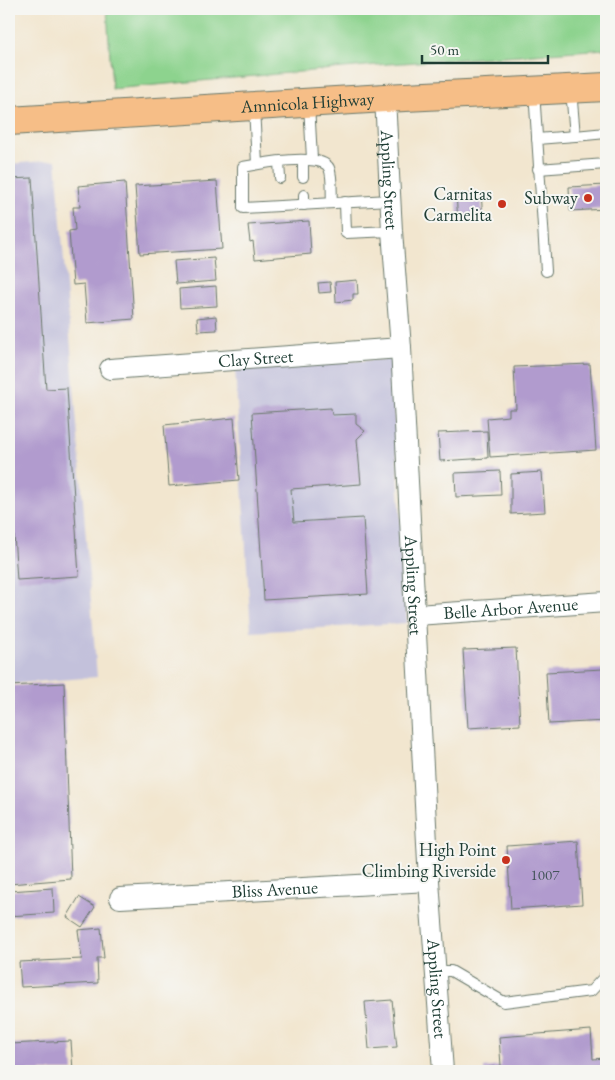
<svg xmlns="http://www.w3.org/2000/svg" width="615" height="1080" font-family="'EB Garamond',serif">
	<rect width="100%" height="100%" fill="#f6f6f2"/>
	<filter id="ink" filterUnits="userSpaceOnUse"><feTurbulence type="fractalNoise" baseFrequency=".02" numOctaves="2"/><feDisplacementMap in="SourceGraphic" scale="10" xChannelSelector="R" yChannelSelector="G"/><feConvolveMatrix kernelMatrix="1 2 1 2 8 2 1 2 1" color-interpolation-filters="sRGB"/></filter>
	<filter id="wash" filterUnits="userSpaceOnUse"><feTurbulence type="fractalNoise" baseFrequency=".0096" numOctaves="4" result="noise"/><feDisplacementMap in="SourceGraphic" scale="20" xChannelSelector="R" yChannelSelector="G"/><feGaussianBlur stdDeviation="1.12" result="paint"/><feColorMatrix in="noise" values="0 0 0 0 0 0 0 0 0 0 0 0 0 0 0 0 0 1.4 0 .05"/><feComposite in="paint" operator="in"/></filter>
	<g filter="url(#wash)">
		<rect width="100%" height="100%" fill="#f2e6cf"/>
		<g fill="#c3c1db">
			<path d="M 56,160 L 97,677 L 9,684 L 9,164 Z"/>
			<path d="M 391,359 L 407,623 L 251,632 L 235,368 Z"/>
		</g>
		<path fill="#8dd38e" stroke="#568861" d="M 107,9 L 606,9 L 606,49 L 388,64 L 112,89 Z"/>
		<g id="blocks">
			<g fill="#b19bce">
				<path d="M 32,178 L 46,389 L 67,388 L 79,576 L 17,580 L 12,504 L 9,504 L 9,179 Z"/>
				<path d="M 217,181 L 222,249 L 140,254 L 135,186 Z"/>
				<path d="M 125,182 L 134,319 L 87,323 L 84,284 L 73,285 L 69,231 L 75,230 L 73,207 L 80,207 L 78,186 Z"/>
				<path d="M 606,185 L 606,209 L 570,211 L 569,187 Z"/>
				<path d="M 481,193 L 483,218 L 458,220 L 456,195 Z"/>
				<path d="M 309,221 L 311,254 L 255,259 L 253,241 L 250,242 L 248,225 Z"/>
				<path d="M 214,258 L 216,281 L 176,284 L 174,261 Z"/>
				<path d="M 357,280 L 358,294 L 353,294 L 353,300 L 336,302 L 335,282 Z"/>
				<path d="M 330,282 L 331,292 L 319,293 L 318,283 Z"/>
				<path d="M 216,286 L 217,306 L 180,308 L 179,289 Z"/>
				<path d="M 216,316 L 217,330 L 198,331 L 197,318 Z"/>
				<path d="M 590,364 L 596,450 L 490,457 L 487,418 L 509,416 L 509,409 L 516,409 L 514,367 Z"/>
				<path d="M 331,408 L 332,415 L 356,414 L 356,424 L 365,431 L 357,439 L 361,484 L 291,489 L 294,522 L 363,518 L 368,594 L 264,600 L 252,413 Z"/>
				<path d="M 234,418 L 239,480 L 169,486 L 164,425 Z"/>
				<path d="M 487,431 L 488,458 L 440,461 L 438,433 Z"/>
				<path d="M 500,471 L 501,495 L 456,497 L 455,473 Z"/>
				<path d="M 542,472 L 545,512 L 511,514 L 511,474 Z"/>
				<path d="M 516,648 L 520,725 L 468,728 L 463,650 Z"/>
				<path d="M 603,669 L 606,721 L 549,724 L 546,672 Z"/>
				<path d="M 64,683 L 71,879 L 9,884 L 9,686 Z"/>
				<path d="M 578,841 L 582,904 L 511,909 L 507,846 Z"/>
				<path d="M 53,888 L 54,913 L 9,916 L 9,891 Z"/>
				<path d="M 79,897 L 95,907 L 82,927 L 67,917 Z"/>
				<path d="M 101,928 L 104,958 L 97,958 L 98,983 L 21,987 L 19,962 L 82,959 L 78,930 Z"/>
				<path d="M 392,1000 L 397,1047 L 369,1049 L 365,1002 Z"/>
				<path d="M 591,1030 L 593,1059 L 605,1058 L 606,1071 L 484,1071 L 484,1068 L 501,1066 L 499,1037 Z"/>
				<path d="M 71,1041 L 73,1071 L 9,1071 L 9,1044 Z"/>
			</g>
		</g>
	</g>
	<g filter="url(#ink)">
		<use href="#blocks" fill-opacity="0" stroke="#69786a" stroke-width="1"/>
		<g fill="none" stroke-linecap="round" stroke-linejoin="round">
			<defs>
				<g id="service">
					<path d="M 571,90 L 575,136 L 606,133"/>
					<path d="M 534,91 L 546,271"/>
					<path d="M 309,104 L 312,159"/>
					<path d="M 254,107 L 257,164"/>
					<path d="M 537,139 L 575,136"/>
					<path d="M 303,160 L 303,177"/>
					<path d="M 279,162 L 280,178"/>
					<path d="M 538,169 L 606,164"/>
					<path d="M 304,195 L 304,205"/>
					<path d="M 345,202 L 346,233 L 392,231"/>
					<path d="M 332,203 C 331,193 333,177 329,168 C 321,152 258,164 243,167 L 243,208 L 390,200"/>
					<path d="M 436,971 L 451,971 L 504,1002 L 591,991 L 606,975"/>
				</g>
				<g id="minor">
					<path id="s1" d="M 385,98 L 392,231 L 401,348 L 429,881 L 443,1071"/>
					<path id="s2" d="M 110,369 L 401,348"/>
					<path id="s3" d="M 416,615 L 606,602"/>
					<path id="s4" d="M 120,898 L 429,881"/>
				</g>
				<g id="primary">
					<path id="s5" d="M 9,121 L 385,98 L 606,87"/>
				</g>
			</defs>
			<use href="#service" stroke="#69786a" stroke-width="12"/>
			<use href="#minor" stroke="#69786a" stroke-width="22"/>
			<use href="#primary" stroke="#69786a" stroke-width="30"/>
			<use href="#service" stroke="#fff" stroke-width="10"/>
			<use href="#minor" stroke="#fff" stroke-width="20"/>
			<use href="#primary" stroke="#f6be87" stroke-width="28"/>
		</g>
	</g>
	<g fill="#c8321e" stroke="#f6f6f2" stroke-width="2">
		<circle cx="588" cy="198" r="5"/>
		<circle cx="502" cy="204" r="5"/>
		<circle cx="506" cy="860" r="5"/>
	</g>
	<g text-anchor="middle" stroke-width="4" stroke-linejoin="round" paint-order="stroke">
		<g font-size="15" fill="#44545a">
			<text x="545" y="880">1007</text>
		</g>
		<g font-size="18" fill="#1f3d34" stroke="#f6f6f2">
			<text dy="6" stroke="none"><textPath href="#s5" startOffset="299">Amnicola Highway</textPath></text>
			<text dy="6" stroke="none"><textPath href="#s1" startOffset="82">Appling Street</textPath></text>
			<text dy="6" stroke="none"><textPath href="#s2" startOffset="146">Clay Street</textPath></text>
			<text dy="6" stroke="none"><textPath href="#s1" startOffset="488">Appling Street</textPath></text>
			<text dy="6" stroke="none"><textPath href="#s3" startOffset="95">Belle Arbor Avenue</textPath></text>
			<text dy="6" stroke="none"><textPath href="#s4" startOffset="155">Bliss Avenue</textPath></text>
			<text dy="6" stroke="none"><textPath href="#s1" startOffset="892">Appling Street</textPath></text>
		</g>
		<g font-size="18" fill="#1f3d34" stroke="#f6f6f2" text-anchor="end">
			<text x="492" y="200">Carnitas<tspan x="492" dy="21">Carmelita</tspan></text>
			<text x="578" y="204">Subway</text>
			<text x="496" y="856">High Point<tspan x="496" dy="21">Climbing Riverside</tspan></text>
		</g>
	</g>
	<rect width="615" height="1080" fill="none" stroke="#f6f6f2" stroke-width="30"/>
	<path d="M422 55v8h126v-8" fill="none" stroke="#1f3d34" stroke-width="2.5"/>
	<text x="430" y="55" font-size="15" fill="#1f3d34" stroke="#f6f6f2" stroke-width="4" paint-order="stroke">50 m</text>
</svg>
